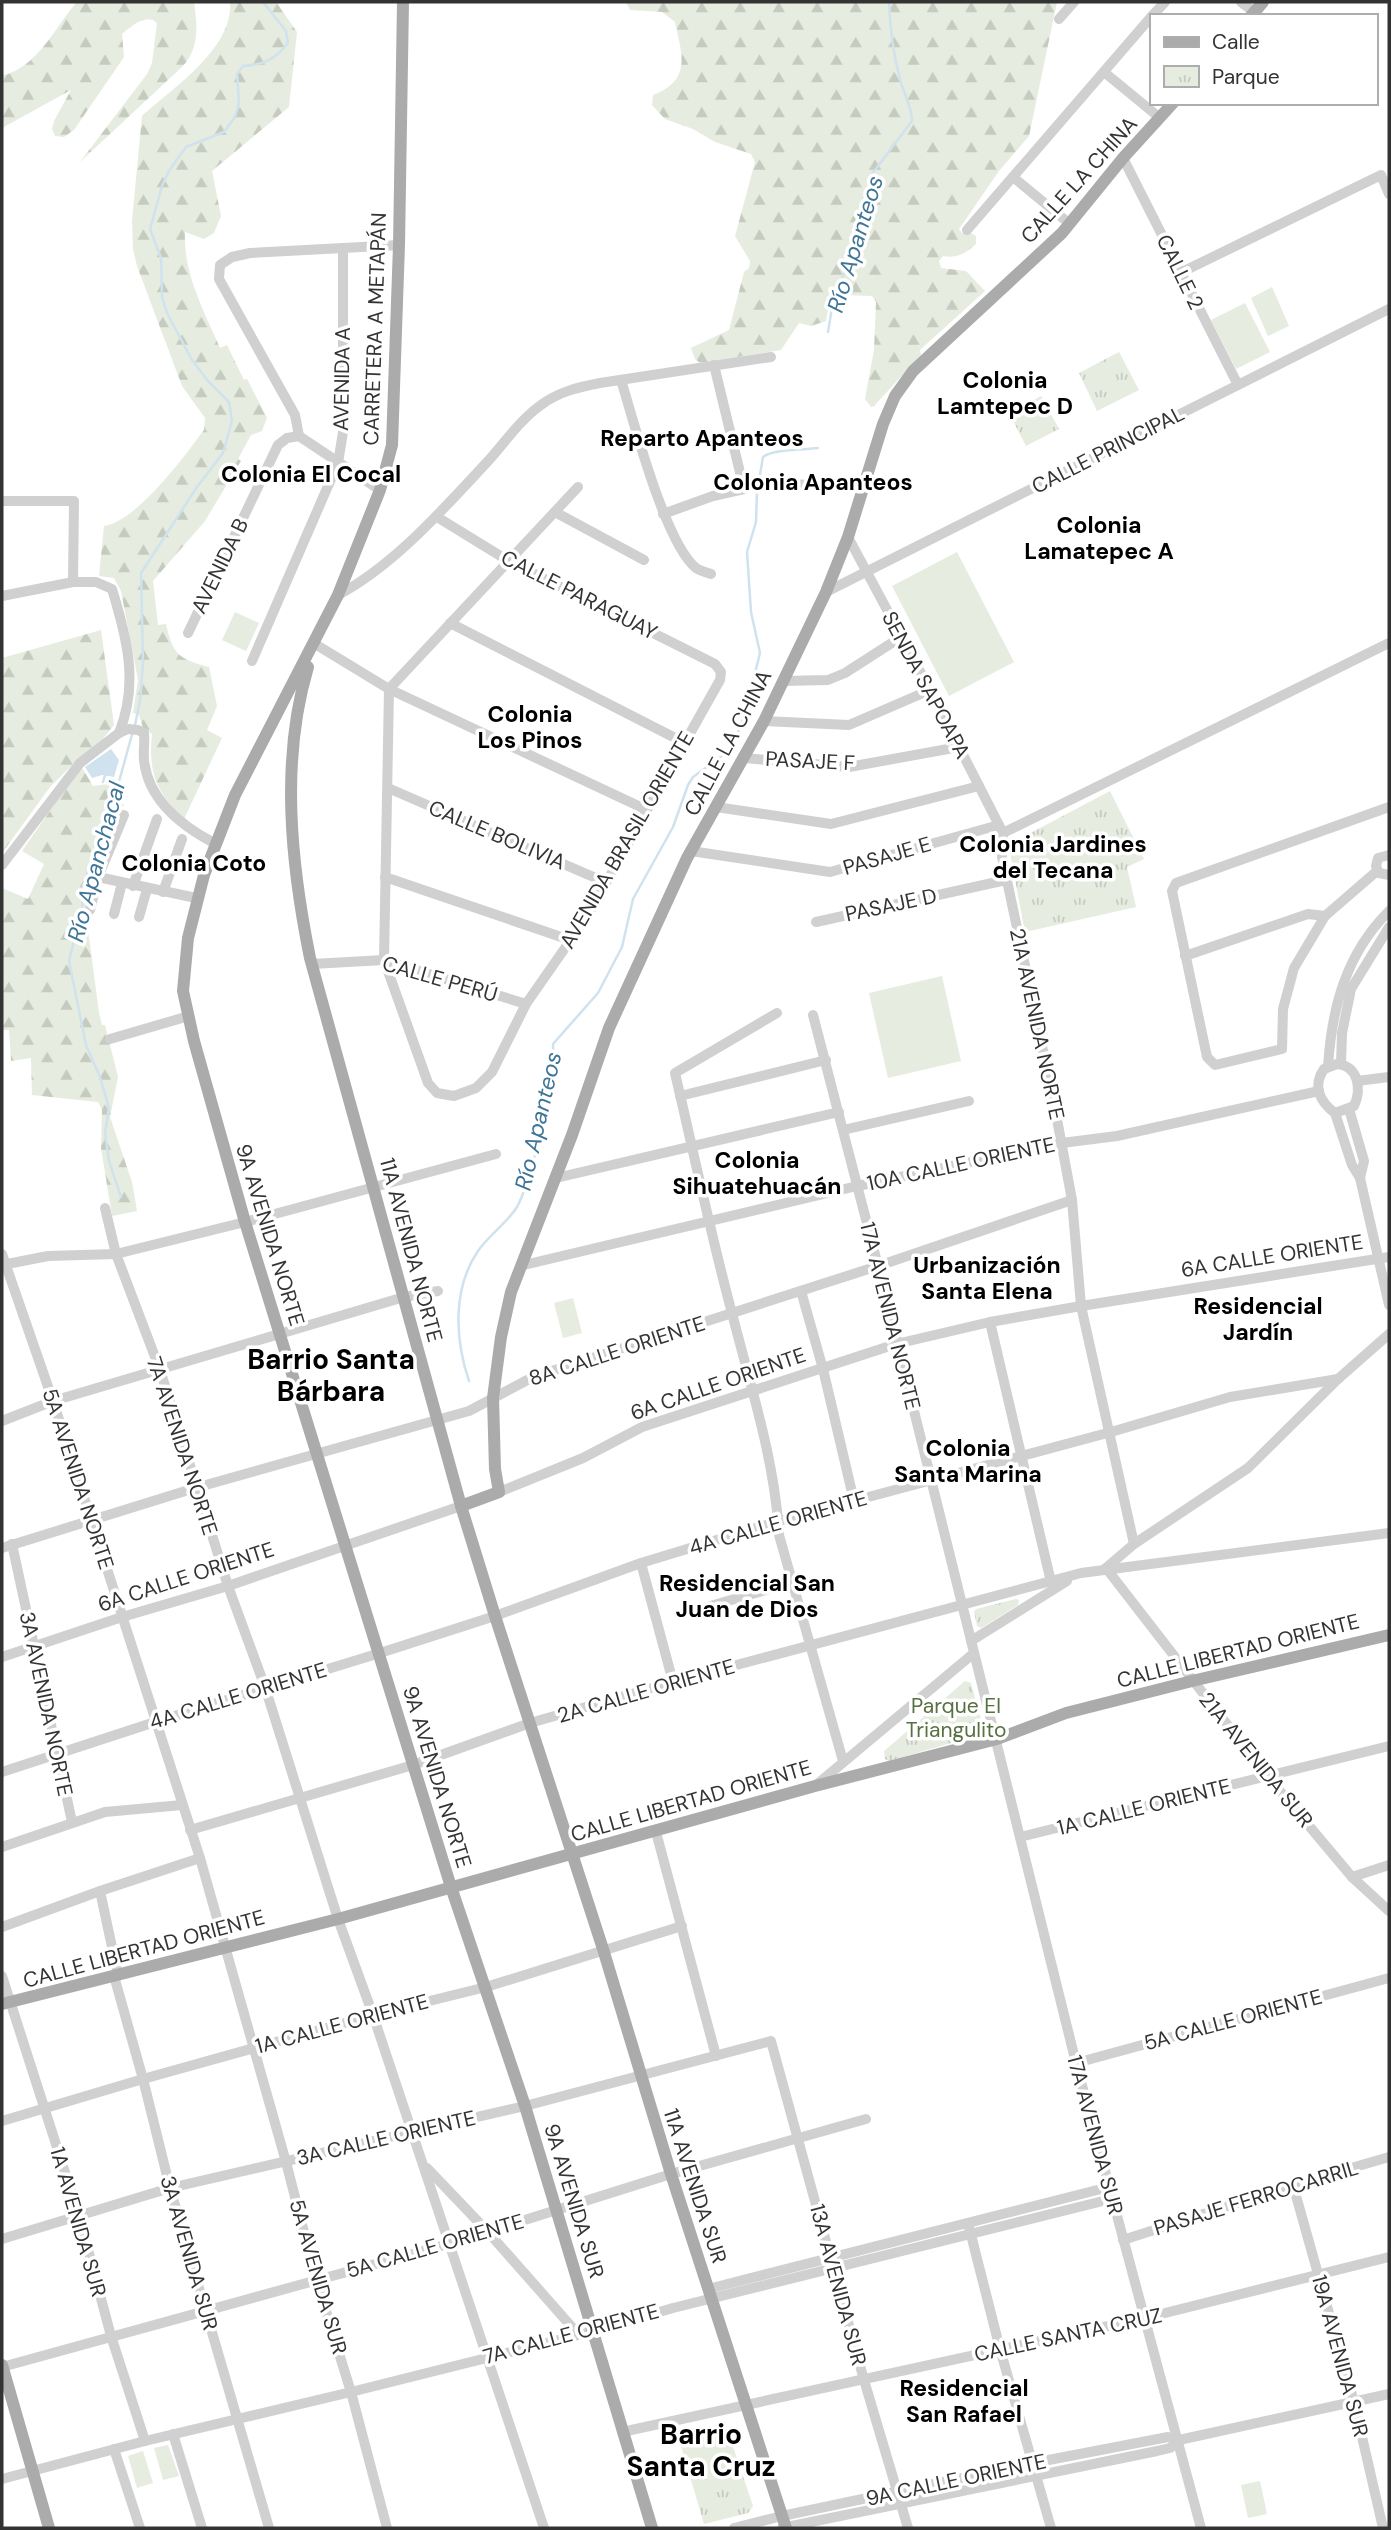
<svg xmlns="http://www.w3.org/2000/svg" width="1391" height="2530" font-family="'DM Sans',sans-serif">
	<defs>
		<pattern id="forest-firs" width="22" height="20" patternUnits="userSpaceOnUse" patternTransform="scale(1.75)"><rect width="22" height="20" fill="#e6ecdf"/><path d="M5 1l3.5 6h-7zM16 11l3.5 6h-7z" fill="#c6cbc0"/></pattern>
		<pattern id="park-tufts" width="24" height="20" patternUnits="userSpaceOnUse" patternTransform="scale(1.75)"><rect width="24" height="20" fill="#e6ecdf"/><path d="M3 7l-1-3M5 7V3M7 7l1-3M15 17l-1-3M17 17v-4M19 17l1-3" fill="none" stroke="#c6cbc0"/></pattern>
	</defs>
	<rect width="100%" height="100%" fill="#fff"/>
	<g fill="#e6ecdf">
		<path d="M 1272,287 L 1289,326 L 1268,336 L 1251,298 Z"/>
		<path d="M 1245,303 L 1270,352 L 1236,369 L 1211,320 Z"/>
		<path d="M 957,552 L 1014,662 L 949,696 L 892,586 Z"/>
		<path d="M 235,612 L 259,623 L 246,651 L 222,640 Z"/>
		<path d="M 942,976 L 961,1061 L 888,1078 L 869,993 Z"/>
		<path d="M 573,1298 L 582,1333 L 563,1338 L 554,1303 Z"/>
		<path d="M 168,2445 L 179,2476 L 163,2480 L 154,2448 Z"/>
		<path d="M 143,2451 L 153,2483 L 137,2488 L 128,2456 Z"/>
		<path d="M 1260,2481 L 1267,2514 L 1248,2518 L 1241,2485 Z"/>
	</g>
	<g fill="url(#forest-firs)">
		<path d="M 77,2 L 194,2 C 197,25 200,47 183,66 L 80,162 L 147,74 L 152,63 L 157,23 C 146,13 132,26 122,34 L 124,57 L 74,130 L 64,137 L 55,136 L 52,129 L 54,121 L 71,90 L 2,128 L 2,76 C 39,66 54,28 77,2 Z"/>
		<path d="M 230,2 L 276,2 L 297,32 L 289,107 L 212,171 L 221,216 L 214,233 L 204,239 L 185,232 C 183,274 204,311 220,348 L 227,345 L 244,380 L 247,379 L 267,418 L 262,431 L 251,435 L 238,459 L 241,461 L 205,521 L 153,581 L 158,625 L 166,624 C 173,655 179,659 209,667 L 217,706 L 207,730 L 222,738 L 184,819 C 156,792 148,772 152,734 L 143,728 L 139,715 L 133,713 L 138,680 L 121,591 L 114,578 L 99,576 L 104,526 C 137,521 184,457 204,430 L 205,418 L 182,386 L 137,266 L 133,249 L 132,221 L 142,116 C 173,88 234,48 230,2 Z"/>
		<path d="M 626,2 L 1057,2 L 1029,136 L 999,171 L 959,229 L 962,233 L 971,233 L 976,236 L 976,244 C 967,253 955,259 943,256 L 939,261 L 941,268 L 966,271 L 985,291 L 920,350 L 921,355 L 874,406 L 871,407 L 865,399 L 874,350 L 876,302 L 872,296 L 846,295 L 829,304 L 826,321 L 811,326 L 799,323 L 781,350 L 700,363 L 695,359 L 691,348 L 729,330 L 744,272 L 749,268 L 750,261 L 735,236 L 755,162 L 751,154 L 715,142 L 693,129 L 665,119 L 652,105 L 653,95 C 692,80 682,55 675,22 L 662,12 L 630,10 Z"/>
		<path d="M 101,630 L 114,725 L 96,748 L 75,762 L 50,787 L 2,853 L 2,658 Z"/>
		<path d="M 81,766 L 93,786 L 116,783 L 106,814 L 110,815 L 117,804 L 124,804 L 94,880 L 86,914 L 99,1013 L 102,1025 L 105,1025 L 118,1077 L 110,1117 L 132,1182 L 137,1211 L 112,1216 L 101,1148 L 102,1110 L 98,1102 L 32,1095 L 31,1058 L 11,1061 L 9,1030 L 2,1030 L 2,888 L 28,899 L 44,864 L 22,851 Z"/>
	</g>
	<g fill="url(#park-tufts)">
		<path d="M 1119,352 L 1139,390 L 1097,411 L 1079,373 Z"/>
		<path d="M 1041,396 L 1059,429 L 1026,446 L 1009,413 Z"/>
		<path d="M 1110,791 L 1144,859 L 1127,867 L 1136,907 L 1025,932 L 1011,858 L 1012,846 L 1023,837 Z"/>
		<path d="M 1016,1599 L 1019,1600 L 1018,1605 L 981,1628 L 977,1626 L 974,1612 L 976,1609 Z"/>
		<path d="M 965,1681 L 971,1683 L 984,1731 L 982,1734 L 889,1761 L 885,1759 L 884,1751 Z"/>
		<path d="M 721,2428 L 728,2432 L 753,2506 L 748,2513 L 704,2524 L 679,2439 Z"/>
	</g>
	<path fill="#cfe2ee" d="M 111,749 L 119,760 L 114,777 L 102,775 L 92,778 L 85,767 Z"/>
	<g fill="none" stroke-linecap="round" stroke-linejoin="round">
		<g stroke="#cfe2ee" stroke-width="2.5">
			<path d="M 828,332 L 833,302 L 839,290 L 872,174 L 912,121 C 912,106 903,93 900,79 C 893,53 890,29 889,2"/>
			<path d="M 135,725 L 140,701 L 143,663 L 141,573 L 197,487 L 223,453 L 232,421 L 229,402 L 208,381 L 192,360 L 167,313 L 162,297 L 161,258 L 150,229 L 162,186 L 169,171 L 186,147 L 224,132 L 235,117 L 239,103 L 237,74 L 243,66 C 263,65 276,59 288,43 L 286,31 L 263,2"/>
			<path d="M 103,782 L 105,775"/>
			<path d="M 121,1197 L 109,1161 L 105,1133 L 109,1108 L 100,1077 L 86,1045 L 69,961 L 82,908 L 86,877 L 115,796 L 133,731"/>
			<path d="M 469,1381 C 455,1340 452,1289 478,1251 C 489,1235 507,1223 517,1207 C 529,1186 553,1090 554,1066 C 554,1058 553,1052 553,1044 L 598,993 L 622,947 L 633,899 L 673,827 L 688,785 L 693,777 L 726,753 L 737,735 L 745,713 L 760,653 L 751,612 L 747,552 L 756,522 L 757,492 L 763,457 C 773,449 803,450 818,448"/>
		</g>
		<g stroke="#d0d0d0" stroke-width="10">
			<path d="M 1241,2 L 1254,12"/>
			<path d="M 1152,16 L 1165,2"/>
			<path d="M 1059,19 L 1074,2"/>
			<path d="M 1104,72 L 1160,118"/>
			<path d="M 1123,158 L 1238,385"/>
			<path d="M 1013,177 L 1070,224"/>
			<path d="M 967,230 L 1151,17"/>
			<path d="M 1182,272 L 1381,175 L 1389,194"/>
			<path d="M 621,380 C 634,422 665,543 696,568 C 700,571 706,572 711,574"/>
			<path d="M 299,436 L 295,415 L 219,279 L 220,265 L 232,257 L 250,253 L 399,245"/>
			<path d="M 299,436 L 380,490"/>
			<path d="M 768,486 L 865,482"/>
			<path d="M 2,501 L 74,501 L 73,582"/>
			<path d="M 555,512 L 644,560"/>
			<path d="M 663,514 L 713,496 L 744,489 L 714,365"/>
			<path d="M 437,517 L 507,560 L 715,664 L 721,672 L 720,680 L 588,915 L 526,1004 L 492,1072 L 476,1088 L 454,1096 L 437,1093 L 428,1083 L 384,960 L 389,689 L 578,487"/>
			<path d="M 848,537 L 930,690 L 1003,833"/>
			<path d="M 826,592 L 1389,309"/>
			<path d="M 338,595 C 395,565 446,506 489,460 C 506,441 520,420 541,405 C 558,392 579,387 600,383 L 771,357"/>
			<path d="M 2,596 L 73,582 L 96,582 L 112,589 C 127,638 139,684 119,733"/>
			<path d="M 450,623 L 685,743"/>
			<path d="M 188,633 L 278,445 L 287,438 L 299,436"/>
			<path d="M 315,644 L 389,689 L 647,810"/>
			<path d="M 252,661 L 338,463 L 343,432 L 343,248"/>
			<path d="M 784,681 L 828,680 L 845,673 L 901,637"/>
			<path d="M 764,721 L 849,725 L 930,690"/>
			<path d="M 744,758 L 849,767 L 959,747"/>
			<path d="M 388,788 L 605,882"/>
			<path d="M 716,807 L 831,824 L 979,786"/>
			<path d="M 1003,833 L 1002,857 L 1053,1098 L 1072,1200 L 1081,1306 L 1134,1544"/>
			<path d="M 1003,833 L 1389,643"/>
			<path d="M 691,851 L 830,872 L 999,825"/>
			<path d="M 1389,855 L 1378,858 L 1376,866 L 1379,873 L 1389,875"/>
			<path d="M 2,865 L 80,763 L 119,733 L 128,729 L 138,730 L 144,733 C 145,742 143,751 144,760 C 148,801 183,827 216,844"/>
			<path d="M 1377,871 L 1325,916 L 1294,968 L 1283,1009 L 1282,1049 L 1215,1065 L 1207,1057 L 1172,891 L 1176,883 L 1389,807"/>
			<path d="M 98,877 L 196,898"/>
			<path d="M 385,877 L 570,940"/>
			<path d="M 133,886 L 157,819"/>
			<path d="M 163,892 L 182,839"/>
			<path d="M 90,910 L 98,877 L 124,815"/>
			<path d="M 114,914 L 122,883"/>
			<path d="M 139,917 L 147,889"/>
			<path d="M 816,922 L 1006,880"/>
			<path d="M 1185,956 L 1308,914 L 1325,916"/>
			<path d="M 312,964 L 384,960 L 526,1004"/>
			<path d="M 777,1013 L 675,1073 C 694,1154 711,1236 733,1317 C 751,1388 775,1461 779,1535 L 843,1761"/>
			<path d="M 813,1015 L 878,1266 L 1076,2063 L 1201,2528"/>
			<path d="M 110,1039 L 189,1016"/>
			<path d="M 1337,1064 C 1358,1065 1362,1089 1354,1106 L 1335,1113 C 1320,1102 1312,1086 1324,1069 Z"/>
			<path d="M 1341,1064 L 1342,1033 L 1351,989 L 1389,927"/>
			<path d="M 1328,1066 C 1332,1007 1346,954 1389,911"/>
			<path d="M 1357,1081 L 1389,1077"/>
			<path d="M 680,1096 L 826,1060"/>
			<path d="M 1349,1109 L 1364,1161 L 1360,1178"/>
			<path d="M 1335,1113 L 1352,1165 L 1360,1178 L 1389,1305"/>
			<path d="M 843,1130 L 969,1101"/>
			<path d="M 556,1178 L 839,1112"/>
			<path d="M 105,1208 L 116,1254 L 160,1370 L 228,1586 L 265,1687 L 338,1919 L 373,2015 L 544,2528"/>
			<path d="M 2,1254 L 53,1401 L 200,1858 L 286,2162 L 316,2279 L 351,2392 L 387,2528"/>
			<path d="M 2,1265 L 48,1256 L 116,1254 L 245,1222 L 496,1154"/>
			<path d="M 524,1265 L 857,1186 L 1062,1143 L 1117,1136 L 1319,1091"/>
			<path d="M 801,1291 L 823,1369 L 854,1501"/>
			<path d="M 990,1322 L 1051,1582"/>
			<path d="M 2,1421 L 53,1401 L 404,1297 L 438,1291"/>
			<path d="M 499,1492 L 583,1458 L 642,1427 L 896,1344 L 990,1322 L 1081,1306 L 1389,1257"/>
			<path d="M 12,1544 L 72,1822"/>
			<path d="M 2,1548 L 195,1488 L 469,1411 L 533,1377 L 878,1266 L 1072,1200"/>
			<path d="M 641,1563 L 673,1682"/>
			<path d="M 1106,1568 L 1268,1777 L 1352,1877 L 1389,1911"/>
			<path d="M 1106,1568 L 1134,1544 L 1248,1468 L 1338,1379 L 1389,1334"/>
			<path d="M 700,1609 L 793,1582"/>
			<path d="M 971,1641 L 1067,1581"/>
			<path d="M 2,1657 L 122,1617 L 228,1586 L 461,1506"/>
			<path d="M 2,1772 L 155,1722 L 380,1653 L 495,1616 L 641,1563 L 779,1521 L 1111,1432 L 1230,1397 L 1338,1379"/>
			<path d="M 815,1786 L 974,1653"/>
			<path d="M 190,1830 L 413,1765 L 530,1723 L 673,1682 L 1081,1573 L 1389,1533"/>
			<path d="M 656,1832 L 716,2056"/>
			<path d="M 1020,1837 L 1389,1746"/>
			<path d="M 2,1847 L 105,1812 L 182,1805"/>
			<path d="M 1352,1877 L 1389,1865"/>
			<path d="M 100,1891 L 118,1975"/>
			<path d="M 2,1927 L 100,1891 L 200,1858"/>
			<path d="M 2,1976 L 79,2216 L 111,2336 L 145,2441"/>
			<path d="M 114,1976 L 143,2079 L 170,2188 L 269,2528"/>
			<path d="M 1076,2063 L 1389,1978"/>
			<path d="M 2,2121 L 143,2079 L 373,2015 L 486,1987 L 682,1926"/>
			<path d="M 427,2168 L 488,2232 L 578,2334"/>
			<path d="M 1293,2185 L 1354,2402 L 1383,2528"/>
			<path d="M 969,2227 L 1000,2349 L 1051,2528"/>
			<path d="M 2,2239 L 170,2188 L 525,2106 L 771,2041 L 864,2380 L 908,2528"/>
			<path d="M 1123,2240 L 1293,2185 L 1389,2157"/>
			<path d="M 708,2289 L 1109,2187"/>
			<path d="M 2,2367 L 448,2244 L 671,2174 L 866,2119"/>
			<path d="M 622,2432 L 1145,2318 L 1389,2257"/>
			<path d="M 173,2434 L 202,2528"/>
			<path d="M 114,2449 L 140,2528"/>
			<path d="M 2,2479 L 145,2441 L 351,2392 L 594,2331 L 673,2308 L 1111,2199"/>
			<path d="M 734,2528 L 782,2516 L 1033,2463 L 1168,2437 L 1179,2440"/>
			<path d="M 782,2528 L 1157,2451 L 1170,2448 L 1179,2440 L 1389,2394"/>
		</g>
		<g stroke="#ababab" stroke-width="12">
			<path d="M 403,2 L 399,245 L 392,445 L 380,490 L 338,595 L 235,795 L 204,875 L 188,938 L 183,991 L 194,1041 L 245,1222 L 451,1887 L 525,2106 L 652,2528"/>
			<path d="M 1251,16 L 1263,2"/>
			<path d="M 308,667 C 280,761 291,864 310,958 L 461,1506 L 495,1616 L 603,1949 L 671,2174 L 786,2528"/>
			<path d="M 461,1506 L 499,1492 L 495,1469 L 493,1398 L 501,1337 L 511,1292 L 572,1135 L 609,1028 L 687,858 L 764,721 L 826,592 L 848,537 L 883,424 L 895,396 L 913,371 L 1062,233 L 1123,158 L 1173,103"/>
			<path d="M 2,2004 L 338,1919 L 815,1786 L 997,1739 L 1066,1713 L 1192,1681 L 1389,1635"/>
			<path d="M 2,2365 L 49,2528"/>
		</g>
	</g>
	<g text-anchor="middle" stroke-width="7" stroke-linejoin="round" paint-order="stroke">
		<g font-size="21" fill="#333" stroke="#fff">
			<text transform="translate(1079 180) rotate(-48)" y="7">CALLE LA CHINA</text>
			<text transform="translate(1180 272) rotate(64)" y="7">CALLE 2</text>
			<text transform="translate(375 329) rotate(-88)" y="7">CARRETERA A METAPÁN</text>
			<text transform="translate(342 379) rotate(-89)" y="7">AVENIDA A</text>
			<text transform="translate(1108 450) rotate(-27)" y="7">CALLE PRINCIPAL</text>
			<text transform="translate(220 566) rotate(-64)" y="7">AVENIDA B</text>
			<text transform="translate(579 595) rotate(27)" y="7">CALLE PARAGUAY</text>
			<text transform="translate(926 685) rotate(62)" y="7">SENDA SAPOAPA</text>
			<text transform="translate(728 743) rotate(-62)" y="7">CALLE LA CHINA</text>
			<text transform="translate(810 761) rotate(3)" y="7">PASAJE F</text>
			<text transform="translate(497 835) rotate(23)" y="7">CALLE BOLIVIA</text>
			<text transform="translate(627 840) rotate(-60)" y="7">AVENIDA BRASIL ORIENTE</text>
			<text transform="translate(887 856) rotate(-16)" y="7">PASAJE E</text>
			<text transform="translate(891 905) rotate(-12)" y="7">PASAJE D</text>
			<text transform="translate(440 979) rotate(16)" y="7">CALLE PERÚ</text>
			<text transform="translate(1037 1024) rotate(78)" y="7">21A AVENIDA NORTE</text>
			<text transform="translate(961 1164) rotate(-12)" y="7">10A CALLE ORIENTE</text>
			<text transform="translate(270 1235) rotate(73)" y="7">9A AVENIDA NORTE</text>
			<text transform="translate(411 1250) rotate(75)" y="7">11A AVENIDA NORTE</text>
			<text transform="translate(1272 1256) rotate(-9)" y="7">6A CALLE ORIENTE</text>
			<text transform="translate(890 1316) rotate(76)" y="7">17A AVENIDA NORTE</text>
			<text transform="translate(617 1351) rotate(-18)" y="7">8A CALLE ORIENTE</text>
			<text transform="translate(718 1384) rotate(-19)" y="7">6A CALLE ORIENTE</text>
			<text transform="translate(182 1446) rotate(72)" y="7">7A AVENIDA NORTE</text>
			<text transform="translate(78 1479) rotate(72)" y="7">5A AVENIDA NORTE</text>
			<text transform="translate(778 1523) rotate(-16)" y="7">4A CALLE ORIENTE</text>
			<text transform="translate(186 1577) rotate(-18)" y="7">6A CALLE ORIENTE</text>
			<text transform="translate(1238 1651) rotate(-14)" y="7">CALLE LIBERTAD ORIENTE</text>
			<text transform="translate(646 1691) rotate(-16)" y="7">2A CALLE ORIENTE</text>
			<text transform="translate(238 1696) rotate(-17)" y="7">4A CALLE ORIENTE</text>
			<text transform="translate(46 1704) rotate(78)" y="7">3A AVENIDA NORTE</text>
			<text transform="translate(1256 1760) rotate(51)" y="7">21A AVENIDA SUR</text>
			<text transform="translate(437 1777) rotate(73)" y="7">9A AVENIDA NORTE</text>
			<text transform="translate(691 1801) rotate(-16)" y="7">CALLE LIBERTAD ORIENTE</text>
			<text transform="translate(1144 1807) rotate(-14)" y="7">1A CALLE ORIENTE</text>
			<text transform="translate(144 1949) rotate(-15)" y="7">CALLE LIBERTAD ORIENTE</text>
			<text transform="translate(1233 2020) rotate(-15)" y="7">5A CALLE ORIENTE</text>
			<text transform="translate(342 2024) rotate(-15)" y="7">1A CALLE ORIENTE</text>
			<text transform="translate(1095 2135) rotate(75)" y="7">17A AVENIDA SUR</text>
			<text transform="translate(386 2138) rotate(-13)" y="7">3A CALLE ORIENTE</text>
			<text transform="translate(695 2186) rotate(72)" y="7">11A AVENIDA SUR</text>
			<text transform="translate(1256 2198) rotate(-17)" y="7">PASAJE FERROCARRIL</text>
			<text transform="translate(574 2201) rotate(73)" y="7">9A AVENIDA SUR</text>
			<text transform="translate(78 2222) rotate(74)" y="7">1A AVENIDA SUR</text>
			<text transform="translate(435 2246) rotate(-16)" y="7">5A CALLE ORIENTE</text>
			<text transform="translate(189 2253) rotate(74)" y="7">3A AVENIDA SUR</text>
			<text transform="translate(318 2277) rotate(74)" y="7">5A AVENIDA SUR</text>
			<text transform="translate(838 2285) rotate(75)" y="7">13A AVENIDA SUR</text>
			<text transform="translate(571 2334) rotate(-15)" y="7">7A CALLE ORIENTE</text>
			<text transform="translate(1068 2335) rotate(-12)" y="7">CALLE SANTA CRUZ</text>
			<text transform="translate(1340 2356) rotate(75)" y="7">19A AVENIDA SUR</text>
			<text transform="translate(956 2480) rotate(-12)" y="7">9A CALLE ORIENTE</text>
		</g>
		<g font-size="21" fill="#56703f" stroke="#fff">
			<text x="956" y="1713">Parque El<tspan x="956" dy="24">Triangulito</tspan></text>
		</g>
		<g font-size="23" font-style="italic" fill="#3f7597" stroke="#fff">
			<text transform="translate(855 244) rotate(-73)" y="8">Río Apanteos</text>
			<text transform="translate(96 862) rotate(-75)" y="8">Río Apanchacal</text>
			<text transform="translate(538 1121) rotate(-77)" y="8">Río Apanteos</text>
		</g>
		<g font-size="23" font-weight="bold" fill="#000" stroke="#fff">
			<text x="1005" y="388">Colonia<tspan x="1005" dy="26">Lamtepec D</tspan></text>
			<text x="702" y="446">Reparto Apanteos</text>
			<text x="311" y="482">Colonia El Cocal</text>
			<text x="813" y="490">Colonia Apanteos</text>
			<text x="1099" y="533">Colonia<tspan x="1099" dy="26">Lamatepec A</tspan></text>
			<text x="530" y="722">Colonia<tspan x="530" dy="26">Los Pinos</tspan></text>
			<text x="1053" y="852">Colonia Jardines<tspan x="1053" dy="26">del Tecana</tspan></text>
			<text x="194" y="871">Colonia Coto</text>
			<text x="757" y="1168">Colonia<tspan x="757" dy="26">Sihuatehuacán</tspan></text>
			<text x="987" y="1273">Urbanización<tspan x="987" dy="26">Santa Elena</tspan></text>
			<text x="1258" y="1314">Residencial<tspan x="1258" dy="26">Jardín</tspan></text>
			<text x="968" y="1456">Colonia<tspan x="968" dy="26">Santa Marina</tspan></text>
			<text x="747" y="1591">Residencial San<tspan x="747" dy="26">Juan de Dios</tspan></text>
			<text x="964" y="2396">Residencial<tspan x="964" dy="26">San Rafael</tspan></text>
		</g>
		<g font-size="28" font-weight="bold" fill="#000" stroke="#fff">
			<text x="331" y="1369">Barrio Santa<tspan x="331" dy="32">Bárbara</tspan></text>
			<text x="701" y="2444">Barrio<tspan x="701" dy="32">Santa Cruz</tspan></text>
		</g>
	</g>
	<rect width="1391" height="2530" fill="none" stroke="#333333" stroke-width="7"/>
	<rect x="1150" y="14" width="228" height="91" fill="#ffffff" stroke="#adadad" stroke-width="2"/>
	<rect x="1164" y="37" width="35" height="10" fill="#ababab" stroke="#adadad" stroke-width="2"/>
	<text x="1212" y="49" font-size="21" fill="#333333">Calle</text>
	<rect x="1164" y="66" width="35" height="21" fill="url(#park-tufts)" stroke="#adadad" stroke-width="2"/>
	<text x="1212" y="84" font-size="21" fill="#333333">Parque</text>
</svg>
